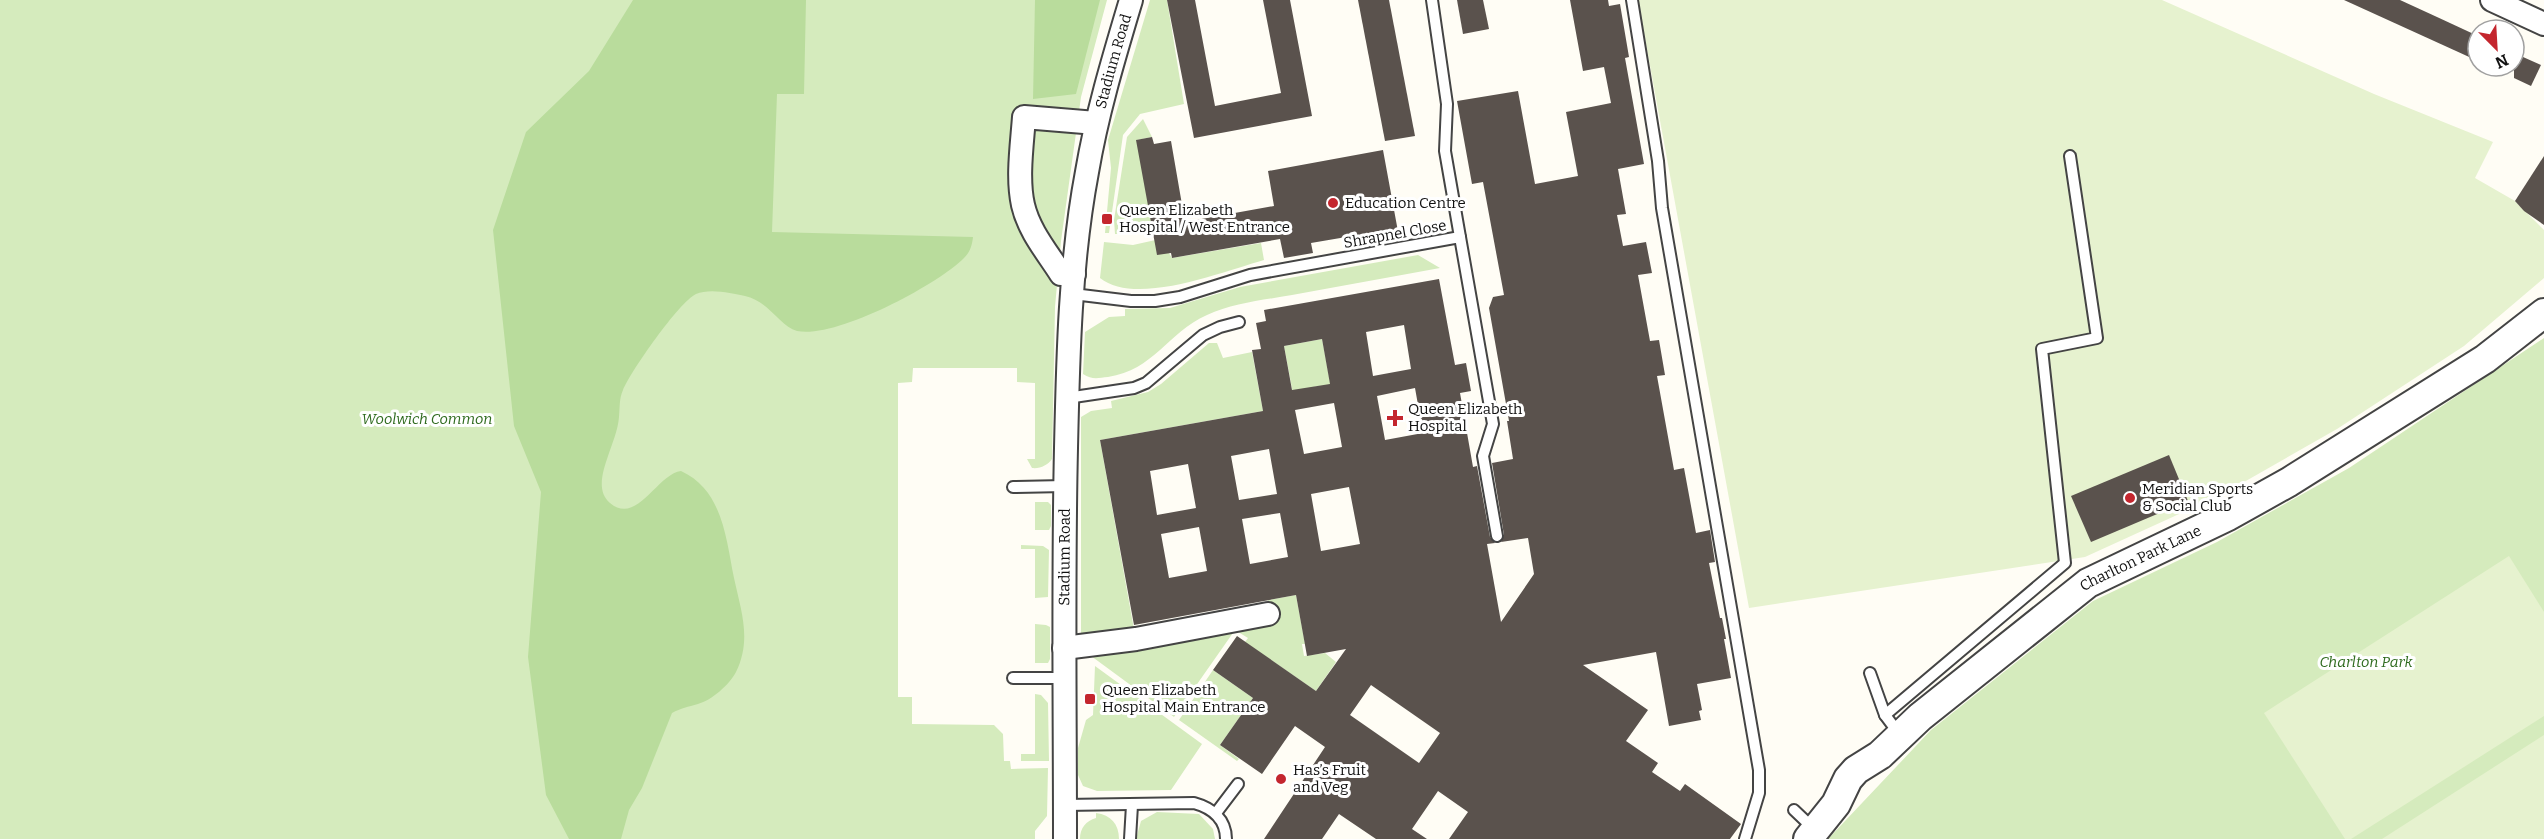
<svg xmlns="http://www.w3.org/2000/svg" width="2544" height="839" font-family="Bitter,serif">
	<rect width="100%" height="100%" fill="#fffdf5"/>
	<g fill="#d5ebbd">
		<path d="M 0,0 L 1107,0 L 1081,97 L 1061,241 L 1055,307 L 1052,459 C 1048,465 1040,469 1032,468 L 1027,459 L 1035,459 L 1035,383 L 1017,382 L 1017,368 L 913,368 L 912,382 L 898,383 L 898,697 L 912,697 L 912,724 L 994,725 L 1003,734 L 1004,761 L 1010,761 L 1011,769 L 1048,768 L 1047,816 L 1035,831 L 1035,839 L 0,839 Z"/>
		<path d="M 1150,0 L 1167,0 L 1184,104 L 1140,114 L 1123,135 L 1109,233 L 1105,233 L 1111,168 L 1108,140 Z"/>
		<path d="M 1143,119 L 1152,137 L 1137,140 L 1153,231 L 1136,234 L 1115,234 L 1114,220 L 1127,137 Z"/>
		<path d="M 1160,239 L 1172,258 L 1261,243 L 1264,260 C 1224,271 1136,307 1100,278 L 1104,242 L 1133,245 Z"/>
		<path d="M 1418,255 L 1440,268 C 1391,277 1341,286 1292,295 C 1264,300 1233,303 1207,315 C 1167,333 1154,370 1108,377 C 1098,378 1092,380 1083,374 L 1085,332 L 1109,317 L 1125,316 L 1125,309 L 1170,308 L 1240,287 Z"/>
		<path d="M 2544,338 L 2544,839 L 1828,839 L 1931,730 L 2093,601 L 2217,542 L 2349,468 Z"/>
		<path d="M 1322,339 L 1331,387 L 1318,389 L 1317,386 L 1293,394 L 1284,346 Z"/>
		<path d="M 1209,343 L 1217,343 L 1223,358 L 1252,352 L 1263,411 L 1100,440 L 1135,635 L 1081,637 L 1081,417 L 1091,411 L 1112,408 L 1111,401 L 1148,392 L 1161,384 Z"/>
		<path d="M 1035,502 L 1048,502 L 1051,505 L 1051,526 L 1049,530 L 1035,530 Z"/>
		<path d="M 1021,545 L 1043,546 L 1049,550 L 1048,597 L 1035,598 L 1035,549 L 1021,549 Z"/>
		<path d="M 1296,595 L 1305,644 L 1302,644 L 1304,656 L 1325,653 L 1336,662 L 1316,691 L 1245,642 L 1248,638 L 1235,630 L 1174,717 L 1087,653 L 1272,617 L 1268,600 Z"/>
		<path d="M 1035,624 L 1046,625 L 1050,627 L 1050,659 L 1048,663 L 1035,663 Z"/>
		<path d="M 1095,666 L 1202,744 L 1171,790 L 1097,791 L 1083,786 L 1078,775 L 1078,748 L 1086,720 L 1093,715 Z"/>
		<path d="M 1213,670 L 1253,698 L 1220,745 L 1239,759 L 1237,761 L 1179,720 Z"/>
		<path d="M 1035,694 L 1041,695 L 1048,703 L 1049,761 L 1021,761 L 1021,754 L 1035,754 Z"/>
		<path d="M 1157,812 L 1199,814 L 1213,829 L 1215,839 L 1136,839 L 1141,821 Z"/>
		<path d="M 1096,813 C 1111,815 1119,824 1119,839 L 1080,839 C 1080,828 1086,821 1096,818 Z"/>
	</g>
	<g fill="#b9dc9c">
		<path d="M 633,0 L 806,0 L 804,94 L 777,94 L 772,232 L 973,237 C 972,246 970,252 964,258 C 937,285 836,339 797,331 C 780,327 769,301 745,296 C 732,293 709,288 696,294 C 679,302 631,371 623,390 C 619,399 620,407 619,417 C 618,430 612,444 608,456 C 603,471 596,491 610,503 C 637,526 657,474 681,471 C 723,490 726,539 734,578 C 741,611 752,639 736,672 C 729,685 712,700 698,704 C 688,707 681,708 672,713 L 642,788 L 629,810 L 621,839 L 569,839 L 546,795 L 528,657 L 541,492 L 514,426 L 493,230 L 526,132 L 589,71 Z"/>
		<path d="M 1035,0 L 1100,0 L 1076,94 L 1033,99 Z"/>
	</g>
	<g fill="#e6f2cf">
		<path d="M 1638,0 L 2162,0 L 2374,94 L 2493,142 L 2475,178 L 2515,201 L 2544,230 L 2544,278 L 2464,346 L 2337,429 L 2223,494 L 2085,557 L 1749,608 Z"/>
		<path d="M 2509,556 L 2544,612 L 2544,716 L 2351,839 L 2345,839 L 2264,713 Z"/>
		<path d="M 2544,735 L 2544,839 L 2382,839 Z"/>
	</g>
	<g fill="#5a524d" fill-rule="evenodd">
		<path d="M 1167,0 L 1195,0 L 1215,106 L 1281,93 L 1263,0 L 1290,0 L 1312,116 L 1194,138 Z"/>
		<path d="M 1358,0 L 1389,0 L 1415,136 L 1385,141 Z"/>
		<path d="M 1457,0 L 1483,0 L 1489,29 L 1463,34 Z"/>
		<path d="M 1570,0 L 1608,0 L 1609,6 L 1620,4 L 1629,57 L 1625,58 L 1644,164 L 1618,169 L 1626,214 L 1617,215 L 1623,246 L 1646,242 L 1652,273 L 1638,275 L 1650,341 L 1659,340 L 1665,375 L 1657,376 L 1674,470 L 1684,468 L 1696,533 L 1710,530 L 1715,562 L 1709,563 L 1720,618 L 1722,618 L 1726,639 L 1724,639 L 1731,678 L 1697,684 L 1702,710 L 1699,711 L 1701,720 L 1669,726 L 1656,652 L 1583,665 L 1648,710 L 1626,741 L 1658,763 L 1652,772 L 1680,791 L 1685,784 L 1741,824 L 1730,839 L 1449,839 L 1468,812 L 1438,791 L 1412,829 L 1427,839 L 1376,839 L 1339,814 L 1322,839 L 1264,839 L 1325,747 L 1295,726 L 1262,774 L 1220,745 L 1253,698 L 1213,670 L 1237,636 L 1316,691 L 1346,649 L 1307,656 L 1296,595 L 1134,625 L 1100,440 L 1263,411 L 1252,350 L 1261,349 L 1256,323 L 1266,321 L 1264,310 L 1439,279 L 1455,365 L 1466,363 L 1471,391 L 1460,393 L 1473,467 L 1477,466 L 1490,537 L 1495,543 L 1487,544 L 1501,622 L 1534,574 L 1528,538 L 1501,542 L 1504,535 L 1492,463 L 1513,459 L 1507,421 L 1509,421 L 1489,308 L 1493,297 L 1504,295 L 1483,182 L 1472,184 L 1457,101 L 1518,91 L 1535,184 L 1578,176 L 1566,112 L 1611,103 L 1604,67 L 1583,71 ZM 1404,325 L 1411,369 L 1373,376 L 1366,332 ZM 1322,339 L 1330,384 L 1292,390 L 1284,346 ZM 1415,388 L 1423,433 L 1385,440 L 1377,396 ZM 1334,403 L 1342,447 L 1304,454 L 1295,410 ZM 1269,449 L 1277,494 L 1239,500 L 1231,456 ZM 1188,464 L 1196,508 L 1157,515 L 1150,471 ZM 1349,487 L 1360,544 L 1321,551 L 1311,494 ZM 1280,513 L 1288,557 L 1250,564 L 1242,519 ZM 1199,527 L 1207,571 L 1169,578 L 1161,534 ZM 1371,685 L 1440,733 L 1419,763 L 1350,715 Z"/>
		<path d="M 2344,0 L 2400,0 L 2437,17 L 2478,36 L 2478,61 Z"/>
		<path d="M 2514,53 L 2541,65 L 2531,86 L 2514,78 Z"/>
		<path d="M 1152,137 L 1154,144 L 1171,141 L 1185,222 L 1274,206 L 1268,171 L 1383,150 L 1399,237 L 1359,244 L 1358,235 L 1311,243 L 1313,253 L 1284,258 L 1280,239 L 1172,258 L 1171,253 L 1157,255 L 1136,140 Z"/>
		<path d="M 2544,156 L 2544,225 L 2524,211 L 2515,201 Z"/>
		<path d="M 2169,455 L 2188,501 L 2091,542 L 2071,496 Z"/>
	</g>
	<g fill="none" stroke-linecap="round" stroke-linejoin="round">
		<defs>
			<g id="service">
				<path d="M 1432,0 L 1447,104 L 1445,151 L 1460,237"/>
				<path d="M 1632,0 L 1658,161 L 1662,208 L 1759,770 L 1759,793 L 1745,839"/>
				<path d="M 1073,294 L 1131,301 L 1155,301 L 1180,297 L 1250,275 L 1460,237 L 1493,424 L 1483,456 L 1497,536"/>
				<path d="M 1067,398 L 1134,388 L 1146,383 L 1203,335 L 1220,327 L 1239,322"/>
				<path d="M 1013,487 L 1065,486"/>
				<path d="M 1870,673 L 1885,715 L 1900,735"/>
				<path d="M 1013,678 L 1064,678"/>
				<path d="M 1885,715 L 2065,563 L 2042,349 L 2097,338 L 2070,156"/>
				<path d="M 1065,805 L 1194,803 C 1212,808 1226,819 1226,839"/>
				<path d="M 1794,810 L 1815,830"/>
				<path d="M 1216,813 L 1238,784"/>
				<path d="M 1130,839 L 1132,805"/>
			</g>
			<g id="minor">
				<path d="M 2492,0 L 2544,24"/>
				<path d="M 1074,274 L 1061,274 C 1047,252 1029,231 1023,205 C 1017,178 1022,145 1024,117 L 1096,123"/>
				<path d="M 1064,648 L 1136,639 L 1268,614"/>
				<path id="s1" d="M 1065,839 C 1065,709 1063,578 1066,448 C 1068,356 1070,262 1087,172 C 1097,113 1114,57 1131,0"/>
			</g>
			<g id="tertiary">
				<path id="s2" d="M 1808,839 L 1836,804 L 1848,779 L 1856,770 L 1880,755 L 1920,717 L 2088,583 L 2228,516 L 2289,482 L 2485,359 L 2544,313"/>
			</g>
		</defs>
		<use href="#service" stroke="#444" stroke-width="14"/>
		<use href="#minor" stroke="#444" stroke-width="26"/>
		<use href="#tertiary" stroke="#444" stroke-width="32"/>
		<use href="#service" stroke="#fff" stroke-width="10"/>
		<use href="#minor" stroke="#fff" stroke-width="22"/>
		<use href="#tertiary" stroke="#fff" stroke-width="28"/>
	</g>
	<g fill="#c4262e" stroke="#fff" stroke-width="2">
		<circle cx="1333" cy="203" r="6"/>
		<rect x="1101" y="213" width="12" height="12" rx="3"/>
		<path d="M1392 409h6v6h6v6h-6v6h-6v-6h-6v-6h6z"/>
		<circle cx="2130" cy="498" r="6"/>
		<rect x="1084" y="693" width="12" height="12" rx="3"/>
		<circle cx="1281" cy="779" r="6"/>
	</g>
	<g text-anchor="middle" stroke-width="6" stroke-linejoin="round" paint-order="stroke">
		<g font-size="15" fill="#111" stroke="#fff">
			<text dy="5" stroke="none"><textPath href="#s1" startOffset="782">Stadium Road</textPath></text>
			<text transform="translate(1395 234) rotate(-10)" y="5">Shrapnel Close</text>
			<text dy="5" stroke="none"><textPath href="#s1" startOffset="282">Stadium Road</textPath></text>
			<text dy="5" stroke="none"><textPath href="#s2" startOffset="441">Charlton Park Lane</textPath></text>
		</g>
		<g font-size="15" fill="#111" stroke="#fff" text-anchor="start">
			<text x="1345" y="208">Education Centre</text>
			<text x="1119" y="215">Queen Elizabeth<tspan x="1119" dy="17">Hospital / West Entrance</tspan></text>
			<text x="1408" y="414">Queen Elizabeth<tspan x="1408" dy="17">Hospital</tspan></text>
			<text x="2142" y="494">Meridian Sports<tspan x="2142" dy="17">&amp; Social Club</tspan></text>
			<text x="1102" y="695">Queen Elizabeth<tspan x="1102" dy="17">Hospital Main Entrance</tspan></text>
			<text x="1293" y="775">Has’s Fruit<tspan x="1293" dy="17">and Veg</tspan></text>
		</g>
		<g font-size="15" font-style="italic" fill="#2f6b1f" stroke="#fff">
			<text x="427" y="424">Woolwich Common</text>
			<text x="2366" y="667">Charlton Park</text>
		</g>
	</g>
	<g transform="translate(2496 48) rotate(156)"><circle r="28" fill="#ffffff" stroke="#a0a0a0" stroke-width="1.5"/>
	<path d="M0-4.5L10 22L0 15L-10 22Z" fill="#c4262e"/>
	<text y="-9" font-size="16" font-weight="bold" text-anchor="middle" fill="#111111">N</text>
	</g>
</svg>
